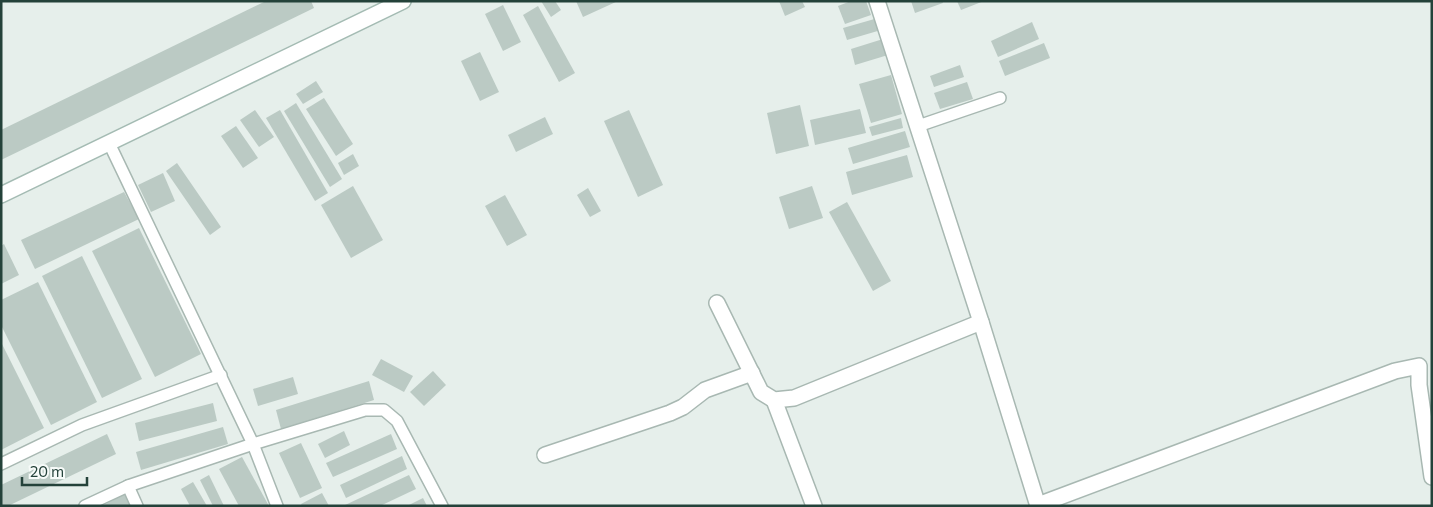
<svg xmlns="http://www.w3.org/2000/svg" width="1433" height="507" font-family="Commissioner,sans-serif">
	<rect width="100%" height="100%" fill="#e6efeb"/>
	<g fill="#bbcac4">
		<path d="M 266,1 L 311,1 L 314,8 L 1,160 L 1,130 Z"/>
		<path d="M 541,1 L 555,1 L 561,10 L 551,17 Z"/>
		<path d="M 576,1 L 618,1 L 583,17 Z"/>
		<path d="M 779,1 L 802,1 L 805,7 L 785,16 Z"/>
		<path d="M 851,1 L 866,1 L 871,15 L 845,24 L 838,6 Z"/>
		<path d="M 911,1 L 942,1 L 943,3 L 915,13 Z"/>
		<path d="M 957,1 L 984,1 L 961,10 Z"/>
		<path d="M 503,5 L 521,42 L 503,51 L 485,14 Z"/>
		<path d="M 538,6 L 575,73 L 559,82 L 523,15 Z"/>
		<path d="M 878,18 L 881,30 L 847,40 L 843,28 Z"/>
		<path d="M 1032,22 L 1039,39 L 998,57 L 991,41 Z"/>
		<path d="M 883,39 L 888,55 L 855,65 L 851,49 Z"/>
		<path d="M 1044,43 L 1050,58 L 1005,76 L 999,61 Z"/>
		<path d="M 480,52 L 499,92 L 480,101 L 461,61 Z"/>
		<path d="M 960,65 L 964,77 L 934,87 L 930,76 Z"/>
		<path d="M 891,75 L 902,114 L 871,123 L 859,84 Z"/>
		<path d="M 316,81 L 323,92 L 303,104 L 296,94 Z"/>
		<path d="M 967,82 L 973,99 L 940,109 L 934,93 Z"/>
		<path d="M 324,98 L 353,144 L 336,156 L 306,109 Z"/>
		<path d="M 296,103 L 342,179 L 330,187 L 284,111 Z"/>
		<path d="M 800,105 L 809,146 L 776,154 L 767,113 Z"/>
		<path d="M 860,109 L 866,133 L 815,145 L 810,120 Z"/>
		<path d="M 255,110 L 274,137 L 259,147 L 240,120 Z"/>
		<path d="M 280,110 L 328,193 L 315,201 L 266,118 Z"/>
		<path d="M 629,110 L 663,185 L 638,197 L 604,121 Z"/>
		<path d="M 545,117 L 553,134 L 516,152 L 508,135 Z"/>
		<path d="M 901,118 L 903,128 L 872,136 L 869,127 Z"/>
		<path d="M 236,126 L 258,158 L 243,168 L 221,136 Z"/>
		<path d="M 905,131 L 910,147 L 853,164 L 848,148 Z"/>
		<path d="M 353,154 L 359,166 L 344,175 L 338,163 Z"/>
		<path d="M 907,155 L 913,177 L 852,195 L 846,172 Z"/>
		<path d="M 177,163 L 221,227 L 210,235 L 166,171 Z"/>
		<path d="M 163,173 L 175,201 L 151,212 L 138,185 Z"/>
		<path d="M 353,186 L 383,240 L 351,258 L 321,205 Z"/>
		<path d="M 812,186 L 823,218 L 789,229 L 779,197 Z"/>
		<path d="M 588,188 L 601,211 L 590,217 L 577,195 Z"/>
		<path d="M 124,192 L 139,219 L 35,269 L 21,240 Z"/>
		<path d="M 505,195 L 527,235 L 507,246 L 485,206 Z"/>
		<path d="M 847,202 L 891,281 L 873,291 L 829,212 Z"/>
		<path d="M 139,228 L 201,354 L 155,377 L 92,251 Z"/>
		<path d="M 4,244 L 19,275 L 1,284 L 1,246 Z"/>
		<path d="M 82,256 L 142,379 L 102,398 L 42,276 Z"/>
		<path d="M 38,282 L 97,402 L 51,425 L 1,325 L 1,300 Z"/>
		<path d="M 1,342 L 44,428 L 1,450 Z"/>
		<path d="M 381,359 L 413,376 L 404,392 L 372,375 Z"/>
		<path d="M 433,371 L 446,385 L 424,406 L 410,392 Z"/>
		<path d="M 293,377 L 298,394 L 258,406 L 253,389 Z"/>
		<path d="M 369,381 L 374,400 L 281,429 L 276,410 Z"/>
		<path d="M 213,403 L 217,421 L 139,441 L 135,423 Z"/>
		<path d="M 223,427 L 228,444 L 141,470 L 136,452 Z"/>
		<path d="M 344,431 L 350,445 L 325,458 L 318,444 Z"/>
		<path d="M 107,434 L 116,454 L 8,506 L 1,506 L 1,485 Z"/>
		<path d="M 391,434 L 397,449 L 333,477 L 326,463 Z"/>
		<path d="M 301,443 L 322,488 L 300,498 L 279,453 Z"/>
		<path d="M 402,456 L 407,469 L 346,498 L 340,485 Z"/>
		<path d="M 242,457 L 269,506 L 239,506 L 219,469 Z"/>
		<path d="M 209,475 L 224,506 L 213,506 L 200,480 Z"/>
		<path d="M 409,475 L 416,489 L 380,506 L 343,506 Z"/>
		<path d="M 193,482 L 207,506 L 190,506 L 181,489 Z"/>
		<path d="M 322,493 L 329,506 L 302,506 L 301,504 Z"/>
		<path d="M 125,494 L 131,506 L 102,506 Z"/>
		<path d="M 423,498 L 427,506 L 407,506 Z"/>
	</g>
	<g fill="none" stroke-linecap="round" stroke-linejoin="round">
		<defs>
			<g id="lane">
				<path d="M 918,126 L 1000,98"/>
				<path d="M 109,143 L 253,444 L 277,506"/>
				<path d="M 1,464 L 82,425 L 221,375"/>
				<path d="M 128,486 L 137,506"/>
				<path d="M 85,506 L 128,486 L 253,444 L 365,410 L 384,410 L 397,421 L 442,506"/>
			</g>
			<g id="street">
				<path d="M 877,1 L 981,322 L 1038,506"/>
				<path d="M 717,303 L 761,392 L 774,400 L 794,398 L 981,322"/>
				<path d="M 774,400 L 814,506"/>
				<path d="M 545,455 L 670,413 L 683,407 L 705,390 L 752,373"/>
				<path d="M 1038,505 L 1395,371 L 1419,366 L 1419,385 L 1432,477"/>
			</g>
			<path id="secondary" d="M 1,195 L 403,1"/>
		</defs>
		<use href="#lane" stroke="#a8b8b2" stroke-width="14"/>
		<use href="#street" stroke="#a8b8b2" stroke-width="18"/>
		<use href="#secondary" stroke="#a4bbb3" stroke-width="18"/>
		<use href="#lane" stroke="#fff" stroke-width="11"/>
		<use href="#street" stroke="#fff" stroke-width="15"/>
		<use href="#secondary" stroke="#fff" stroke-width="15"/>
	</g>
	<rect width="1433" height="507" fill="none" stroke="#24423a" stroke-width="5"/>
	<path d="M22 477v8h65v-8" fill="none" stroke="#24423a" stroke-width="2.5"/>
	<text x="30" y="477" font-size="15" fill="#24423a" stroke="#f7fbf9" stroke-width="4" paint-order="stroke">20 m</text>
</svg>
